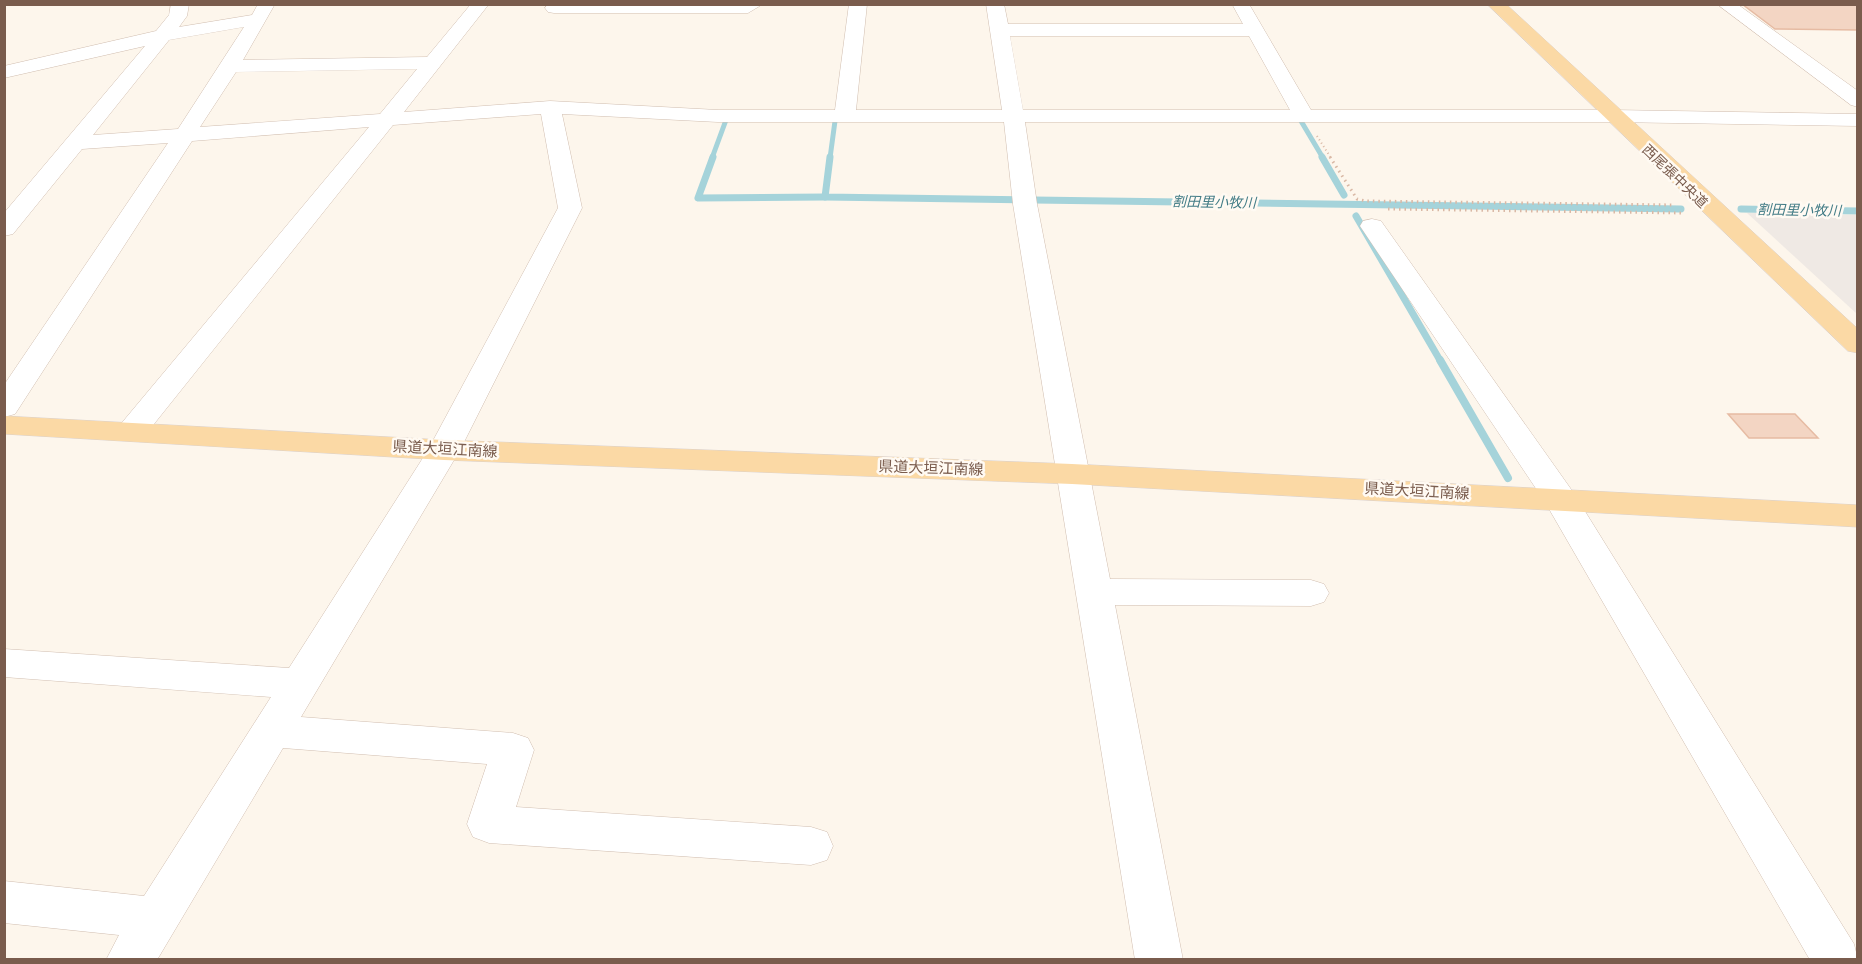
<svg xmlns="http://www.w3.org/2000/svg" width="1862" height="964" font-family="Ubuntu,'Noto Sans JP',sans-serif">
	<rect width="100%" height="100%" fill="#fdf6ec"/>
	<path fill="#efe9e4" d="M 1747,213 L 1857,215 L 1857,314 Z"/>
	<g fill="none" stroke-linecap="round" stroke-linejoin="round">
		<g stroke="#a5d3da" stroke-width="5">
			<path d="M 1301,121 L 1323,158"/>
			<path d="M 712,158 L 726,120"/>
			<path d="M 830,158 L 835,121"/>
		</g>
		<g stroke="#a5d3da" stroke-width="7">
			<path d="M 713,157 L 698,198 L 825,197"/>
			<path d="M 830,157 L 825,197 L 1681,209"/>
			<path d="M 1322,157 L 1344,195"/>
			<path d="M 1741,209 L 1858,211"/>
			<path d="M 1356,216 L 1441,362"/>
		</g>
		<path stroke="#a5d3da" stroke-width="8" d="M 1440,360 L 1508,478"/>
	</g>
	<g fill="#f3d5c3" stroke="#e6bba3" stroke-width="1.5">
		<path d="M 1742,4 L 1858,4 L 1858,30 L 1775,29 Z"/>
		<path d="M 1728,414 L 1795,414 L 1818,438 L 1749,438 Z"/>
	</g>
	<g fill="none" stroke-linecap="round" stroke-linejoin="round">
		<defs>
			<g id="minor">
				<path d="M 171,4 L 189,4 L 187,16 L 179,27 L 252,15 L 258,4 L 275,4 L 243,60 L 427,57 L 471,4 L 489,4 L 404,112 L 550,101 L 718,110 L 835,110 L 849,4 L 867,4 L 856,110 L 1002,110 L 986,4 L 1004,4 L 1008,24 L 1243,24 L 1232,4 L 1249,4 L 1311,110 L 1612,110 L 1858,114 L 1858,126 L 1612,122 L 1025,122 L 1037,204 L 1110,579 L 1311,580 L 1324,584 L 1329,593 L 1324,602 L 1311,606 L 1115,605 L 1183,960 L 1135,960 L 1013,204 L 1004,122 L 718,122 L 562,114 L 582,208 L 460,450 L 301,717 L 513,733 L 528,738 L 534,750 L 516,807 L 811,827 L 827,832 L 833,846 L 827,860 L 811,865 L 489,843 L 473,837 L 467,824 L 487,764 L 283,748 L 157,960 L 106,960 L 119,935 L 4,923 L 4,881 L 144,896 L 271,697 L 4,677 L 4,649 L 289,668 L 428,450 L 558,208 L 541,114 L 393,125 L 142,439 L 131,441 L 120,439 L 115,432 L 120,425 L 369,127 L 192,141 L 19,408 L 15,414 L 4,417 L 4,385 L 168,143 L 82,149 L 13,234 L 4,236 L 4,213 L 145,46 L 4,78 L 4,66 L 156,31 L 169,15 ZM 244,27 L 178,129 L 93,135 L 169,40 ZM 1010,36 L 1249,36 L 1290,110 L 1023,110 ZM 417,69 L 380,114 L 200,127 L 236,72 Z"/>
				<path d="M 548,4 L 763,4 L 748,13 L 554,13 L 548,12 L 545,8 Z"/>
				<path d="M 1717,4 L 1737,4 L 1858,91 L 1858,107 L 1851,105 Z"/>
				<path d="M 1372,219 L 1381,221 L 1573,492 L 1854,944 L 1858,960 L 1810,960 L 1545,502 L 1360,226 L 1363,221 Z"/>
			</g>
			<g id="major">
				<path d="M 1487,4 L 1506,4 L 1858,329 L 1858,353 L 1848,351 Z"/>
				<path d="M 4,416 L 444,440 L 1072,464 L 1858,505 L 1858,527 L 1072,484 L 444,460 L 4,434 Z"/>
			</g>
		</defs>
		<use href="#minor" stroke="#d1beb0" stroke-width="1"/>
		<use href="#major" stroke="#dad1cd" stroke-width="1"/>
		<path stroke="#d9b8a5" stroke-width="2" stroke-dasharray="1 3" stroke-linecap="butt" d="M 1317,136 L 1331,158"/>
		<g stroke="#d9b8a5" stroke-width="3" stroke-dasharray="1.5 4" stroke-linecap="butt">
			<path d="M 1330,157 L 1357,199 L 1366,201 L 1674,205"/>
			<path d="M 1388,209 L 1684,213"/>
		</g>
		<use href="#minor" fill="#fff" fill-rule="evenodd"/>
		<use href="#major" fill="#fbd9a5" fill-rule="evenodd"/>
	</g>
	<g text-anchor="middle" stroke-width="5" stroke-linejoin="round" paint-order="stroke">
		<g font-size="14" fill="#7a5c4d" stroke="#fffaf3">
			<text transform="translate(1675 176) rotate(44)" y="5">西尾張中央道</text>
		</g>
		<g font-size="14" font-style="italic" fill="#437c86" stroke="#fffaf3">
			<text transform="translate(1214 202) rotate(1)" y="5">割田里小牧川</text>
			<text transform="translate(1799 210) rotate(1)" y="5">割田里小牧川</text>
		</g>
		<g font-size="15" fill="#7a5c4d" stroke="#fffaf3">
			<text transform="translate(445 449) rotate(3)" y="5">県道大垣江南線</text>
			<text transform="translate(931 468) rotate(2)" y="5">県道大垣江南線</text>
			<text transform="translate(1417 491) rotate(3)" y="5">県道大垣江南線</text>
		</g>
	</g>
	<rect width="1862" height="964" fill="none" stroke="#7a5c4d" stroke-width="12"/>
</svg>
